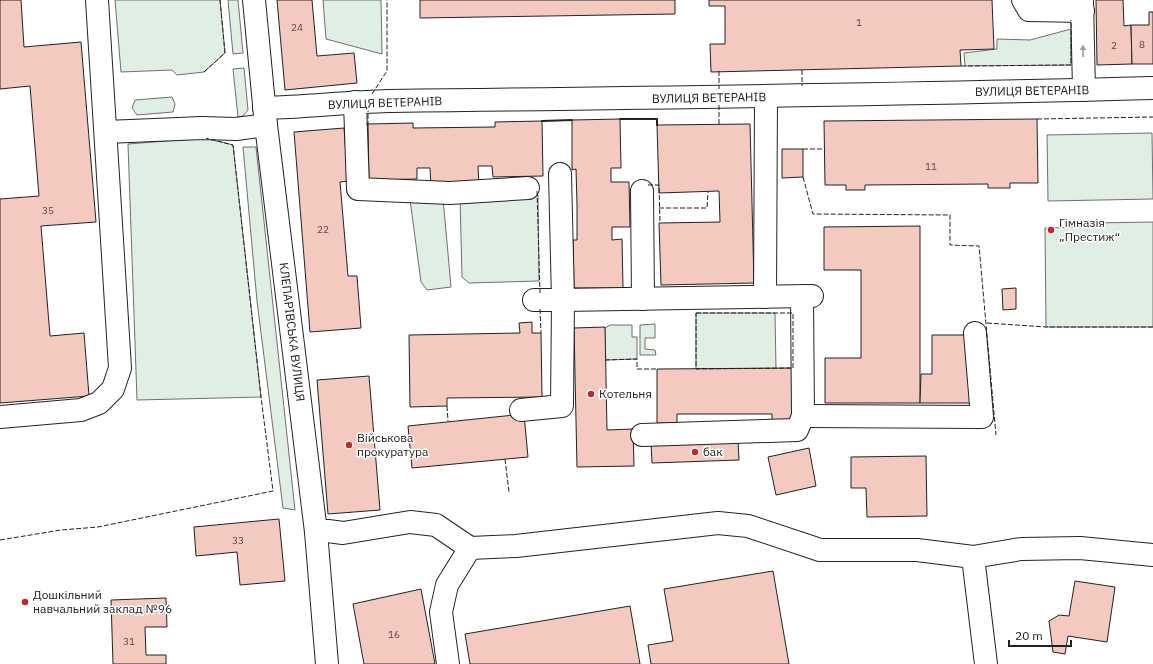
<svg xmlns="http://www.w3.org/2000/svg" width="1153" height="664" font-family="'IBM Plex Sans',sans-serif">
	<rect width="100%" height="100%" fill="#fff"/>
	<g fill="#e0efe3" stroke="#6f6f6f">
		<path d="M 115,0 L 220,0 L 225,53 L 204,72 L 177,75 L 172,70 L 121,72 Z"/>
		<path d="M 228,0 L 238,0 L 243,53 L 233,54 Z"/>
		<path d="M 323,0 L 381,0 L 382,54 L 326,39 Z"/>
		<path d="M 1071,29 L 1071,65 L 965,66 L 964,53 L 997,49 L 997,39 L 1030,40 Z"/>
		<path d="M 244,68 L 248,110 L 243,116 L 238,117 L 233,69 Z"/>
		<path d="M 172,97 L 175,104 L 173,112 L 137,115 L 132,108 L 135,100 Z"/>
		<path d="M 1152,133 L 1153,199 L 1048,201 L 1047,135 Z"/>
		<path d="M 204,138 L 233,145 L 261,397 L 137,400 L 128,144 Z"/>
		<path d="M 243,147 L 256,147 L 295,510 L 283,508 L 257,301 Z"/>
		<path d="M 538,195 L 539,281 L 469,283 L 462,277 L 460,197 Z"/>
		<path d="M 443,198 L 451,287 L 427,290 L 421,282 L 410,200 Z"/>
		<path d="M 1153,222 L 1153,327 L 1046,327 L 1045,228 L 1094,227 L 1093,223 Z"/>
		<path d="M 696,313 L 775,313 L 776,369 L 696,369 Z"/>
		<path d="M 655,324 L 655,338 L 645,338 L 645,349 L 655,350 L 656,355 L 640,355 L 640,325 Z"/>
		<path d="M 610,325 L 632,325 L 632,337 L 637,337 L 637,359 L 605,360 L 605,328 Z"/>
	</g>
	<g fill="#f3c9c0" stroke="#222">
		<path d="M 0,0 L 21,0 L 24,47 L 81,42 L 96,222 L 41,226 L 50,336 L 84,333 L 89,396 L 0,403 L 0,199 L 39,196 L 30,86 L 0,89 Z"/>
		<path d="M 277,0 L 312,0 L 317,56 L 354,53 L 357,83 L 285,90 Z"/>
		<path d="M 420,0 L 675,0 L 675,14 L 420,18 Z"/>
		<path d="M 709,0 L 992,0 L 994,49 L 960,50 L 961,66 L 711,72 L 710,44 L 725,44 L 725,6 L 709,6 Z"/>
		<path d="M 1096,0 L 1123,0 L 1124,26 L 1131,25 L 1132,64 L 1097,65 Z"/>
		<path d="M 1149,12 L 1153,12 L 1153,64 L 1132,64 L 1131,25 L 1149,25 Z"/>
		<path d="M 620,119 L 621,168 L 611,168 L 611,182 L 629,182 L 630,227 L 612,227 L 612,240 L 622,239 L 623,288 L 574,288 L 573,240 L 577,240 L 577,204 L 576,169 L 572,170 L 572,120 Z"/>
		<path d="M 1037,119 L 1038,183 L 1010,183 L 1010,188 L 988,188 L 988,184 L 865,185 L 865,190 L 846,190 L 846,185 L 825,185 L 824,121 Z"/>
		<path d="M 542,121 L 543,176 L 493,177 L 492,166 L 478,166 L 479,187 L 431,188 L 430,168 L 417,168 L 417,179 L 369,180 L 368,124 L 413,123 L 413,128 L 495,127 L 495,122 Z"/>
		<path d="M 750,124 L 754,283 L 661,285 L 659,223 L 720,222 L 719,191 L 659,193 L 657,125 Z"/>
		<path d="M 344,128 L 348,181 L 340,182 L 348,276 L 357,276 L 361,328 L 310,332 L 294,132 Z"/>
		<path d="M 782,149 L 803,149 L 803,177 L 782,178 Z"/>
		<path d="M 920,226 L 920,403 L 825,403 L 825,358 L 861,358 L 861,270 L 824,270 L 824,227 Z"/>
		<path d="M 1016,288 L 1016,309 L 1003,310 L 1002,289 Z"/>
		<path d="M 532,322 L 532,333 L 541,333 L 542,397 L 447,398 L 447,406 L 410,407 L 409,335 L 520,333 L 519,323 Z"/>
		<path d="M 605,327 L 607,430 L 633,429 L 634,466 L 577,467 L 574,328 Z"/>
		<path d="M 932,335 L 972,335 L 972,403 L 920,403 L 921,374 L 932,374 Z"/>
		<path d="M 793,368 L 793,427 L 772,427 L 772,414 L 677,414 L 677,423 L 657,423 L 657,369 Z"/>
		<path d="M 369,376 L 380,510 L 328,514 L 317,380 Z"/>
		<path d="M 524,414 L 528,457 L 412,468 L 408,426 Z"/>
		<path d="M 738,440 L 739,460 L 652,463 L 651,443 Z"/>
		<path d="M 809,448 L 816,486 L 776,495 L 768,457 Z"/>
		<path d="M 926,456 L 927,516 L 867,517 L 866,488 L 851,488 L 851,457 Z"/>
		<path d="M 279,519 L 285,581 L 240,585 L 237,552 L 196,556 L 194,527 Z"/>
		<path d="M 773,571 L 789,664 L 651,664 L 648,645 L 673,641 L 664,589 Z"/>
		<path d="M 1075,581 L 1115,587 L 1107,642 L 1068,636 L 1065,654 L 1053,652 L 1049,621 L 1059,615 L 1069,616 Z"/>
		<path d="M 421,589 L 435,664 L 364,664 L 353,604 Z"/>
		<path d="M 166,598 L 167,627 L 145,627 L 146,655 L 166,655 L 166,664 L 113,664 L 111,600 Z"/>
		<path d="M 630,606 L 640,664 L 470,664 L 465,634 Z"/>
	</g>
	<g fill="none" stroke-linecap="round" stroke-linejoin="round">
		<defs>
			<g id="minor">
				<path d="M 1023,0 L 1029,10 L 1083,11"/>
				<path d="M 1082,0 L 1084,90"/>
				<path d="M 355,102 L 358,189 L 450,193 L 528,188"/>
				<path d="M 264,108 C 306,107 347,102 389,101 C 644,98 898,95 1153,88"/>
				<path d="M 106,132 L 202,128 L 236,129 L 266,125"/>
				<path d="M 560,174 L 563,300 L 812,296"/>
				<path d="M 642,191 L 643,299"/>
				<path d="M 765,297 L 766,97"/>
				<path d="M 521,410 L 562,406 L 563,300 L 534,300"/>
				<path d="M 803,416 L 982,417 L 975,333"/>
				<path d="M 0,417 L 81,410 L 99,403 L 113,389 L 120,368 L 97,0"/>
				<path d="M 642,435 L 797,430 L 803,416 L 802,296"/>
				<path d="M 316,532 L 328,531 L 343,533 L 410,522 L 436,525 L 470,548 L 516,546 L 718,523 L 748,526 L 820,550 L 917,550 L 973,557 L 1021,549 L 1080,548 L 1153,555"/>
				<path d="M 973,557 L 986,664"/>
				<path d="M 448,664 L 441,612 L 447,585 L 470,548"/>
			</g>
			<path id="major" d="M 254,0 L 266,125 L 316,532 L 327,664"/>
		</defs>
		<use href="#minor" stroke="#222" stroke-width="24"/>
		<use href="#major" stroke="#222" stroke-width="24"/>
		<use href="#minor" stroke="#fff" stroke-width="22"/>
		<use href="#major" stroke="#fff" stroke-width="22"/>
		<g stroke="#222" stroke-width="1" stroke-dasharray="5 2" stroke-linecap="butt">
			<path d="M 961,66 L 1071,65 L 1071,20"/>
			<path d="M 802,70 L 802,86"/>
			<path d="M 719,71 L 719,89"/>
			<path d="M 204,72 L 225,53 L 220,0"/>
			<path d="M 372,94 L 387,71 L 387,0"/>
			<path d="M 719,105 L 719,124"/>
			<path d="M 1037,119 L 1153,117"/>
			<path d="M 366,124 L 368,124 L 368,110"/>
			<path d="M 803,149 L 824,149"/>
			<path d="M 803,177 L 813,214 L 950,215 L 950,245 L 979,246 L 996,435"/>
			<path d="M 648,185 L 659,185 L 660,223"/>
			<path d="M 537,191 L 540,293"/>
			<path d="M 659,208 L 707,208 L 708,192"/>
			<path d="M 540,309 L 541,333"/>
			<path d="M 696,313 L 793,313 L 793,368 L 696,369 Z"/>
			<path d="M 987,323 L 1046,327 L 1153,327"/>
			<path d="M 605,360 L 637,359 L 637,369 L 657,369"/>
			<path d="M 447,406 L 448,421"/>
			<path d="M 505,459 L 509,492"/>
			<path d="M 0,540 L 61,530 L 98,527 L 273,491 L 261,397 L 233,145 L 206,138"/>
		</g>
		<g stroke="#222" stroke-width="2">
			<path d="M 620,119 L 657,119 L 657,125"/>
			<path d="M 542,121 L 572,120"/>
		</g>
	</g>
	<defs><path id="oneway-solid" d="M-6-.8H1V-3.2L6.5 0L1 3.2V.8H-6Z"/></defs>
	<use fill="#9c9c9c" href="#oneway-solid" transform="translate(1083 51) rotate(-91)"/>
	<g fill="#c62828" stroke="#fff" stroke-width="1.5">
		<circle cx="1051" cy="230" r="4"/>
		<circle cx="591" cy="394" r="4"/>
		<circle cx="349" cy="445" r="4"/>
		<circle cx="695" cy="452" r="4"/>
		<circle cx="25" cy="602" r="4"/>
	</g>
	<g text-anchor="middle" stroke-width="3" stroke-linejoin="round" paint-order="stroke">
		<g font-size="10" fill="#564c4a">
			<text x="859" y="26">1</text>
			<text x="297" y="31">24</text>
			<text x="1142" y="48">8</text>
			<text x="1114" y="49">2</text>
			<text x="931" y="170">11</text>
			<text x="48" y="214">35</text>
			<text x="323" y="233">22</text>
			<text x="238" y="544">33</text>
			<text x="394" y="638">16</text>
			<text x="129" y="645">31</text>
		</g>
		<g font-size="12" fill="#222" stroke="#fff">
			<text transform="translate(1032 91) rotate(-1)" y="4">ВУЛИЦЯ ВЕТЕРАНІВ</text>
			<text transform="translate(709 98) rotate(-1)" y="4">ВУЛИЦЯ ВЕТЕРАНІВ</text>
			<text transform="translate(385 103) rotate(-2)" y="4">ВУЛИЦЯ ВЕТЕРАНІВ</text>
			<text transform="translate(292 332) rotate(83)" y="4">КЛЕПАРІВСЬКА ВУЛИЦЯ</text>
		</g>
		<g font-size="12" fill="#222" stroke="#fff" text-anchor="start">
			<text x="1059" y="227">Гімназія<tspan x="1059" dy="14">„Престиж“</tspan></text>
			<text x="599" y="398">Котельня</text>
			<text x="357" y="442">Військова<tspan x="357" dy="14">прокуратура</tspan></text>
			<text x="703" y="456">бак</text>
			<text x="33" y="599">Дошкільний<tspan x="33" dy="14">навчальний заклад №96</tspan></text>
		</g>
	</g>
	<path d="M1009 640v6h62v-6" fill="none" stroke="#222222" stroke-width="2"/>
	<text x="1015" y="640" font-size="12" fill="#222222" stroke="#ffffff" stroke-width="3" paint-order="stroke">20 m</text>
</svg>
